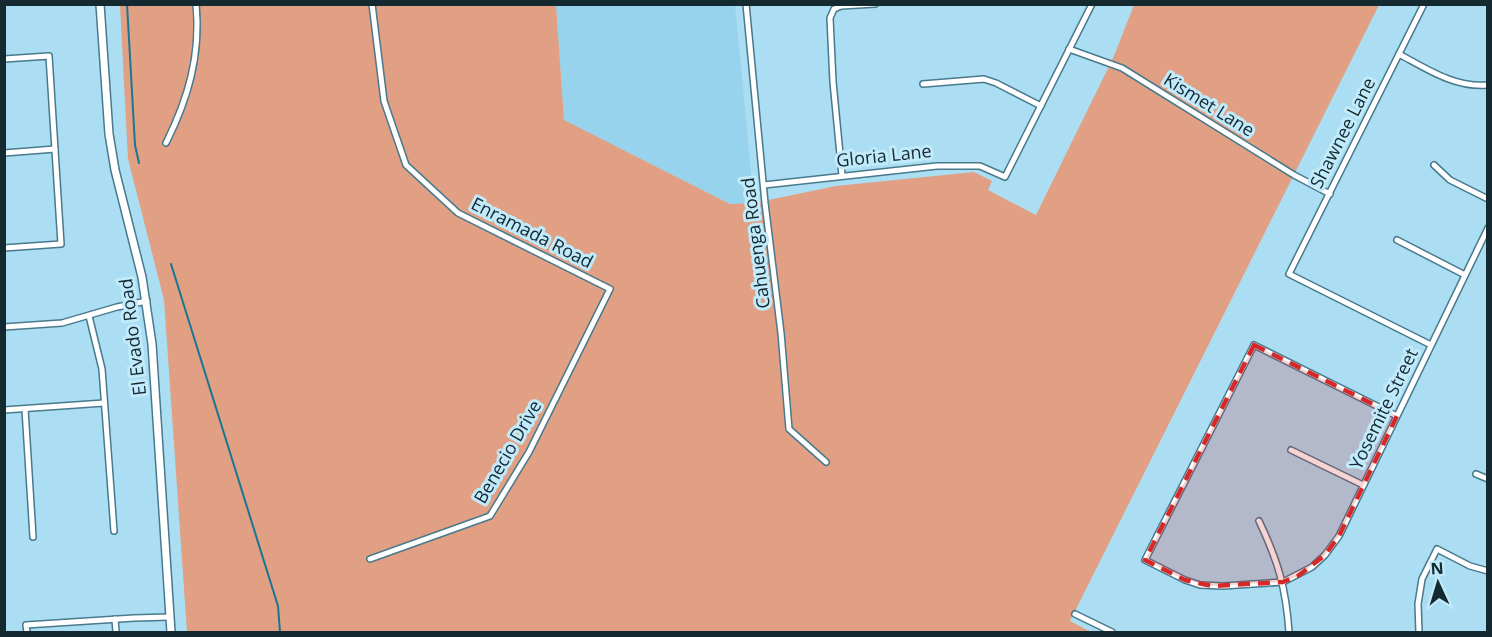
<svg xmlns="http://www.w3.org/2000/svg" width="1492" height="637" font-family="'Open Sans',sans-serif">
	<rect width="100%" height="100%" fill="#abdef3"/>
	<path fill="#97d3ec" d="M 556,5 L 735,5 L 754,203 L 730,204 L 564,120 Z"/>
	<path fill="#e1a083" d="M 126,4 L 556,5 L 564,120 L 730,204 L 754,203 L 836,186 L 974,172 L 992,181 L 988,190 L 1036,215 L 1114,56 L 1134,5 L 1379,5 L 1070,621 L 1091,632 L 187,632 L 164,300 L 128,159 L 120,6 Z"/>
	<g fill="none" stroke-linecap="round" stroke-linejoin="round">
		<g stroke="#197693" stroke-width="2">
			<path d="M 127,4 L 135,145 L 139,163"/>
			<path d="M 171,264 L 278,606 L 280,632"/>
		</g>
		<defs>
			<g id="minor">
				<path d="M 746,4 L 765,203 L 781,333 L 789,429 L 826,462"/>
				<path d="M 1424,4 L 1289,274 L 1431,345"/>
				<path d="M 1069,49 L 1122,68 L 1294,175 L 1330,194"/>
				<path d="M 1399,54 C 1427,69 1455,88 1488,85"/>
				<path d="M 4,59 L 49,56 L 61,244 L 4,248"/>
				<path d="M 923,84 L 984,79 L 996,83 L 1041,106"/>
				<path d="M 166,143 C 188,99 201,55 196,4"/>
				<path d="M 4,153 L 55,149"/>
				<path d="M 1434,165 L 1450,180 L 1488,199"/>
				<path d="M 842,175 L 833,82 L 830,18 L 834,9 L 841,6 L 875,4"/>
				<path d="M 764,185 L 937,166 L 980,166 L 1005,177 L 1092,4"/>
				<path d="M 1397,240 L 1465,275"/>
				<path d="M 89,316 L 102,369 L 114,531"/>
				<path d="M 4,327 L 62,323 L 117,307 L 147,301"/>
				<path d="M 25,409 L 33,537"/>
				<path d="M 4,410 L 104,403"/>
				<path d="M 1397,416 L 1254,345 L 1145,560 L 1185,580 L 1200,585 L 1223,586 L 1283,582 L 1312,567 L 1325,555 L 1339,536 L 1488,228"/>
				<path d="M 1291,450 L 1363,485"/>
				<path d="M 1476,474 L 1488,479"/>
				<path d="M 1259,521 C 1278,561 1286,588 1289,632"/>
				<path d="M 370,559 L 490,516 L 529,452 L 610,289 L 458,213 L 406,165 L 384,101 L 372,4"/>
				<path d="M 1075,614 L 1112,632"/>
				<path d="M 115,619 L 116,632"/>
				<path d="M 27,632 L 26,625 L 134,618 L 170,617"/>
				<path d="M 1419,632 L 1418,604 L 1422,579 L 1437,549 L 1470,566 L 1488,571"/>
			</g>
			<path id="tertiary" d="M 100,4 L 109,134 L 115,170 L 142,277 L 152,344 L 171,632"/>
		</defs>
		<use href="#minor" stroke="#48798c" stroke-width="8"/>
		<use href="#tertiary" stroke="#48798c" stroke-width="10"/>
		<use href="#minor" stroke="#fff" stroke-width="5"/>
		<use href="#tertiary" stroke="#fff" stroke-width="7"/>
	</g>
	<path fill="#d62828" fill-opacity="0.2" stroke="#d62828" stroke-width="4.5" stroke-dasharray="12 8" stroke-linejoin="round" d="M 1254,345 L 1397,416 L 1339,536 L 1325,555 L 1298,576 L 1283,582 L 1212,586 L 1185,580 L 1145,560 Z"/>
	<g text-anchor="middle" stroke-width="6" stroke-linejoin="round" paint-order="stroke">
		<g font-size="18" fill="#152931" stroke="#c1eafb">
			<text transform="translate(1209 105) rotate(32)" y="6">Kismet Lane</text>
			<text transform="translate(1343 133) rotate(-63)" y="6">Shawnee Lane</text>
			<text transform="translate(884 156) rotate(-6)" y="6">Gloria Lane</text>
			<text transform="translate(532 233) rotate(27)" y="6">Enramada Road</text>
			<text transform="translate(756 243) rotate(-97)" y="6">Cahuenga Road</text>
			<text transform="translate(133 337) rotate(-97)" y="6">El Evado Road</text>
			<text transform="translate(1384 409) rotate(-64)" y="6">Yosemite Street</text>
			<text transform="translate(508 452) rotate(-60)" y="6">Benecio Drive</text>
		</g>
	</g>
	<rect width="1492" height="637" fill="none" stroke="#152931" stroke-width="12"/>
	<g transform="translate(1438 583) rotate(356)" stroke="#c1eafb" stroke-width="4.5" paint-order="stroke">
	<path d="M0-4.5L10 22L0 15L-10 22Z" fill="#152931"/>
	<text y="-9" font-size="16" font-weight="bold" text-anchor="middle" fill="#152931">N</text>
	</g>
</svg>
